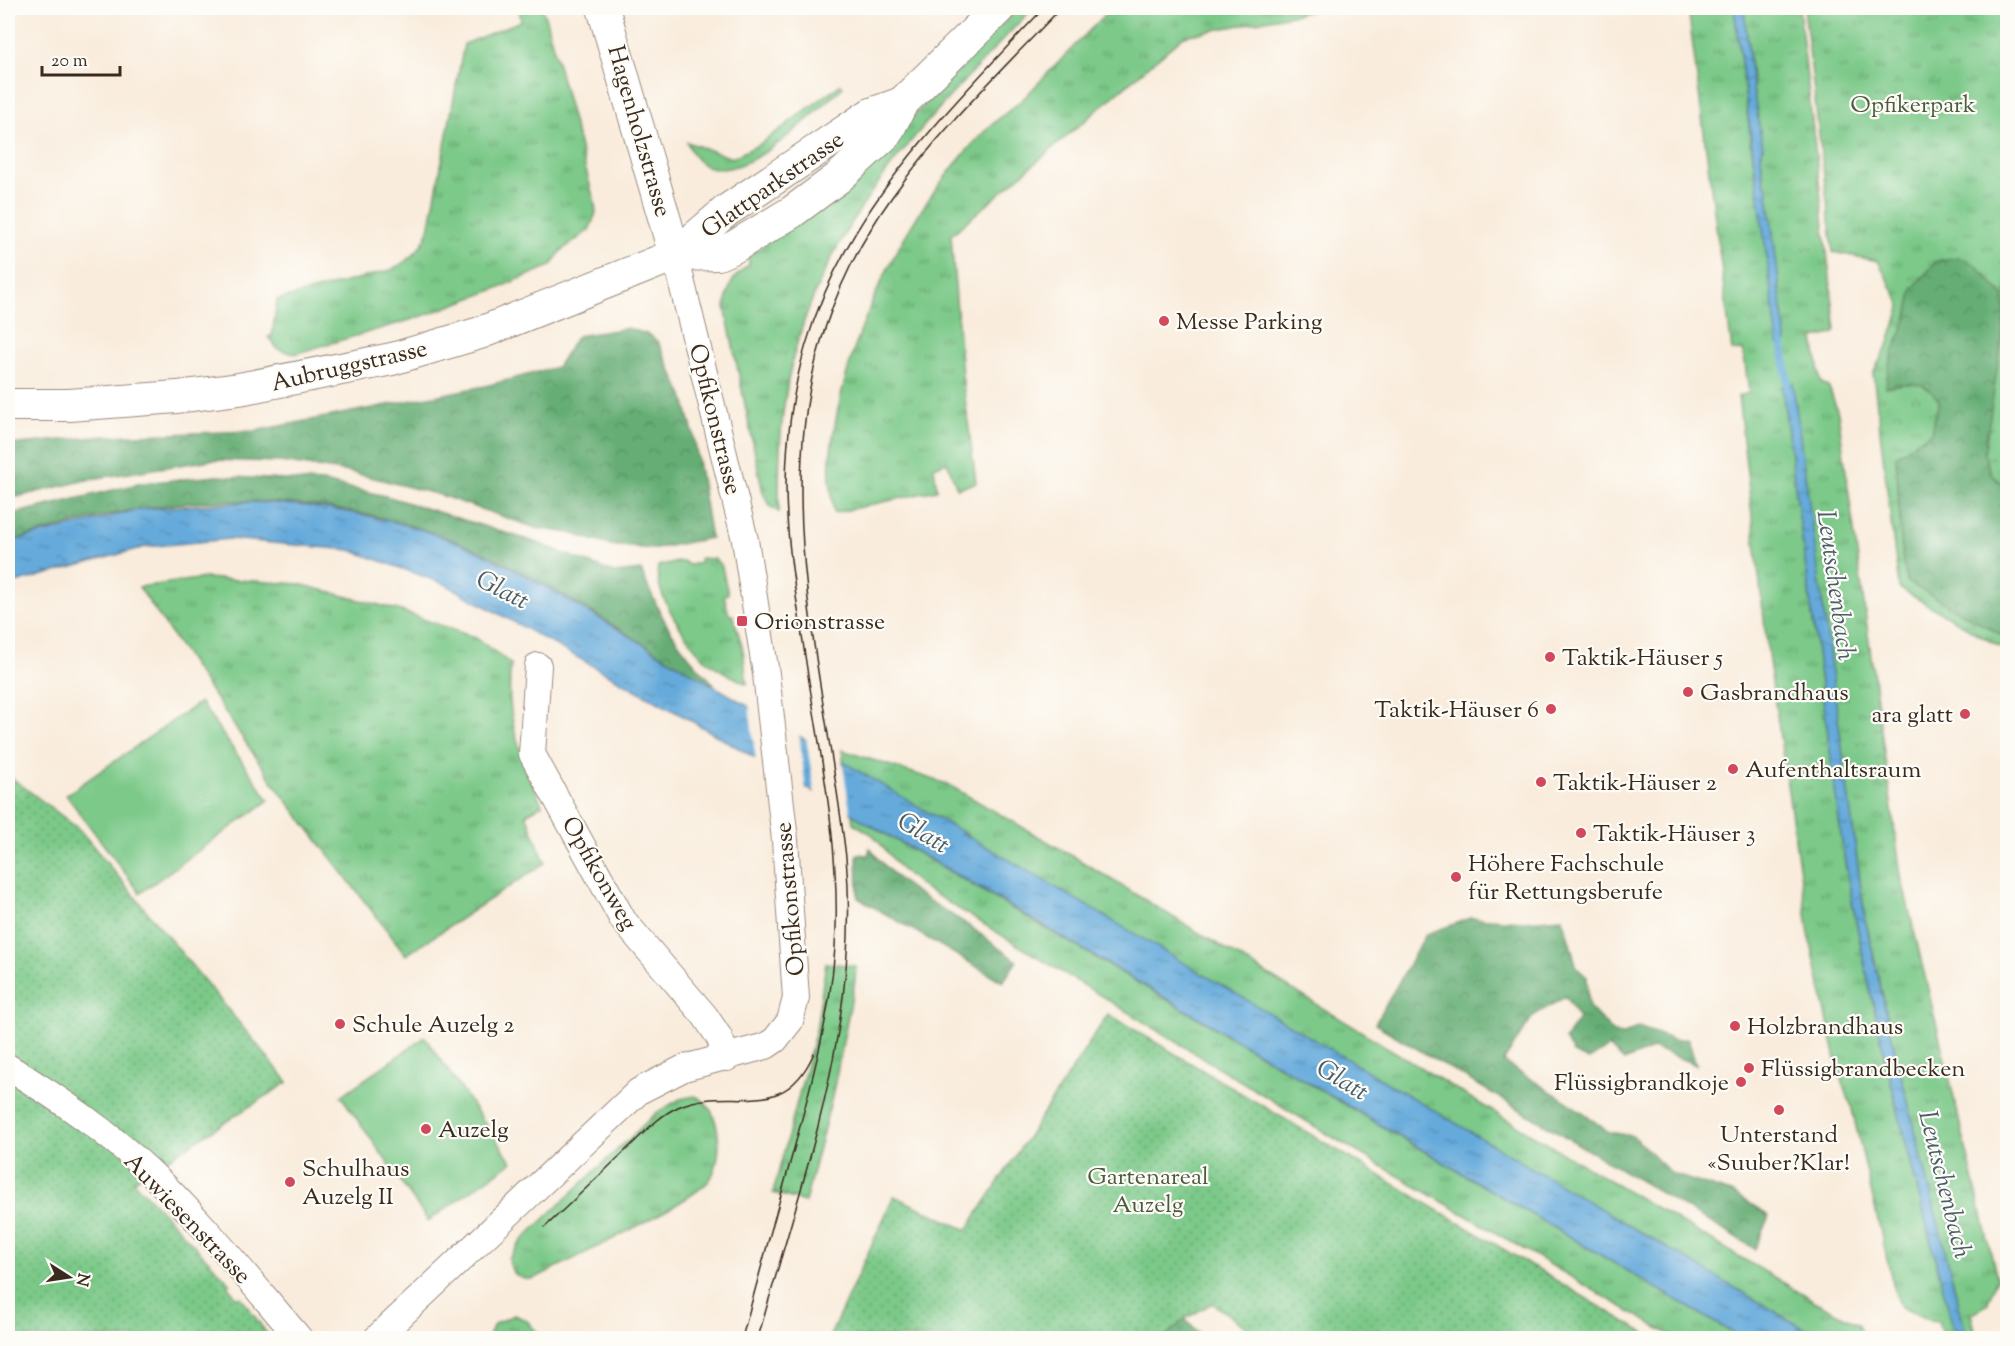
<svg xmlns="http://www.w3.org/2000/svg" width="2015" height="1346" font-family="'Sorts Mill Goudy',serif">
	<defs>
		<pattern id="grass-tufts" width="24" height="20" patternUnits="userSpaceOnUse" patternTransform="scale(1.5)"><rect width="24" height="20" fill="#7cc989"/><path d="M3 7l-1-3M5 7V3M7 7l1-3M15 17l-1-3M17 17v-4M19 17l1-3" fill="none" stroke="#67a36f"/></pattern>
		<pattern id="forest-crowns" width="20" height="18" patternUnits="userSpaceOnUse" patternTransform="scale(1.5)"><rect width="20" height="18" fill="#65ad75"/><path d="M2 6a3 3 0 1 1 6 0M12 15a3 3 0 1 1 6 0" fill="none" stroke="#548d5f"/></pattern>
		<pattern id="garden-dots" width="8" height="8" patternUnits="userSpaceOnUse" patternTransform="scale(1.5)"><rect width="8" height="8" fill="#7cc989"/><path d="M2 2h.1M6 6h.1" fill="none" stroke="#67a36f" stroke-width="1.8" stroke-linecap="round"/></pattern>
		<pattern id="water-ripples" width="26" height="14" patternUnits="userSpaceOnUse" patternTransform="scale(1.5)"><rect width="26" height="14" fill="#65aadb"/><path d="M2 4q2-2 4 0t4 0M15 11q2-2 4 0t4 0" fill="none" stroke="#548bb1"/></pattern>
	</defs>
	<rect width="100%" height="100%" fill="#fdfcf7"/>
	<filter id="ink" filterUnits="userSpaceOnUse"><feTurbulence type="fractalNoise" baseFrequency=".0167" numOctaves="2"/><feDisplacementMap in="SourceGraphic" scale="12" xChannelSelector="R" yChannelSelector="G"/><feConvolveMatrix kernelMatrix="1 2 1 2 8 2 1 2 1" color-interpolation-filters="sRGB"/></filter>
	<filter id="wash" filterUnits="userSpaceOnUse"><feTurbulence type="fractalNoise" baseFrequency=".008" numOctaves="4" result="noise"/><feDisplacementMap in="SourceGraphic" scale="24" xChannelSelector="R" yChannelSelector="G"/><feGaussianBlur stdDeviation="1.35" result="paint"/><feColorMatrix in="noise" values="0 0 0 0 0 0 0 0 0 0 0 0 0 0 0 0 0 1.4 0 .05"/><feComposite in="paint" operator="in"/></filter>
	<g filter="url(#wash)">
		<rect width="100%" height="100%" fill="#f9ecdc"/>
		<g fill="url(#grass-tufts)" stroke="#5c7a54" stroke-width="1.5">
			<path d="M 519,8 L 542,8 L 545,16 L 595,204 L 596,213 L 589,230 L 560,252 L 551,266 L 493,290 L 417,318 L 294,354 L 278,349 L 268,337 L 272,336 L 277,300 L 391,270 C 410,260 421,250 429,230 L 464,44 L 521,21 Z"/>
			<path d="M 1018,8 L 1033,8 C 925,122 808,235 785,399 C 779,436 779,474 779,512 L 770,506 L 763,493 L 725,307 C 728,287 732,276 749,265 L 748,257 L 852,179 Z"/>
			<path d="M 1112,8 L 1327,8 L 1184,36 L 951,235 L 962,375 L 976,483 L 957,488 L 947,462 L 934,467 L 937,490 L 834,513 C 832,495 828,476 830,458 C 844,339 899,221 982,134 C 995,120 1013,109 1027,95 C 1055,66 1083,36 1112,8 Z"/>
			<path d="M 1688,8 L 1734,8 L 1753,158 L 1783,323 L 1767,186 L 1764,183 L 1761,159 L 1744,8 L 1799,8 L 1836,330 L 1833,334 L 1814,338 L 1820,382 L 1829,387 L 1838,413 L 1901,876 L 1997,1278 L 1987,1305 L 1971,1314 L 1977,1338 L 1967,1338 L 1893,1042 L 1865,918 L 1792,384 L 1782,387 L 1843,850 C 1871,1015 1914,1177 1956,1338 L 1943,1338 L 1938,1322 L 1931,1321 L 1901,1307 L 1894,1289 L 1851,1105 L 1838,1069 L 1809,934 L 1769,662 L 1738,396 L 1749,393 L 1743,350 L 1732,351 Z"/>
			<path d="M 1804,8 L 2007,8 L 2007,651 L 1899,588 L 1873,373 L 1889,343 L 1901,305 L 1878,261 L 1833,252 Z"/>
			<path d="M 841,84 L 843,87 C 813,114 715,217 687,142 L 732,158 L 760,144 Z"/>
			<path d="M 700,558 L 715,559 L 722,567 L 728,594 L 724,595 L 729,615 L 733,615 L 743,650 L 747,684 C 733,677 718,670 706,660 C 688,643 652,591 658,566 L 683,561 L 689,565 L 701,563 Z"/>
			<path d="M 205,578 L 299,584 L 398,610 L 476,638 L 511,664 C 504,720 522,755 542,805 L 526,814 L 545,863 L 406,955 L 277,788 L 139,587 Z"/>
			<path d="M 842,750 L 947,784 L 1071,855 L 1487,1108 L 1818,1303 L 1859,1324 L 1863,1338 L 1820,1338 L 861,774 L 870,825 L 1741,1338 L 1675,1338 L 1334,1138 L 921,886 L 901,869 L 873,835 L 853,823 Z"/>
			<path d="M 826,963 L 856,966 L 855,981 L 832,1097 L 805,1202 L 773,1193 L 816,1030 Z"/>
			<path d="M 695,1096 C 709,1102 714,1114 717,1128 C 720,1144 719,1163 711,1178 C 697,1201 567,1261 536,1278 C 521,1282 510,1274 509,1259 L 523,1239 L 656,1113 L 680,1099 Z"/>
			<path d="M 514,1315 L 526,1320 L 542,1338 L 488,1338 L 494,1324 Z"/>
		</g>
		<g fill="url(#forest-crowns)" stroke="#506c4a" stroke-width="1.5">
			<path d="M 1958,257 L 1976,265 L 2004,296 L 2004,325 L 1984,455 L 1991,473 L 2007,490 L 2007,638 L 1907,582 L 1902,555 L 1896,456 L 1931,432 L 1939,401 C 1922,377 1912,383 1886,387 L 1889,364 L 1907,317 L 1913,288 L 1937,261 Z"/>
			<path d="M 628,328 L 649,335 L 658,342 L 684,398 L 694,437 L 711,538 L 654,549 L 610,545 L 570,533 L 536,528 L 440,495 L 386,481 L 350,472 L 280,462 L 211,460 L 91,479 L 8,499 L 8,445 L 106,436 L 254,431 L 485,386 L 557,367 L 577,336 Z"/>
			<path d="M 217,476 L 323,482 L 386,496 L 538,543 L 614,573 L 641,570 C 661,619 676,646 714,684 L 705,681 C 630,637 556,586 477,550 C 374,504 250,491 139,509 C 95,516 51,530 8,542 L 8,515 L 142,483 Z"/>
			<path d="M 870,848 C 898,886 923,896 960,920 C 980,933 998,948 1017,961 L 1003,982 L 858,898 L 857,854 L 868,855 Z"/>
			<path d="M 1471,918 L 1525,921 L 1563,918 L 1577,968 L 1587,977 L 1589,1007 L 1614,1033 L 1623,1035 L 1638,1027 L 1675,1040 L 1688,1039 L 1696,1065 L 1654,1048 L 1624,1061 L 1609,1047 L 1589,1060 L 1573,1053 L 1565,1039 L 1579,1019 L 1566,996 L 1533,1016 L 1503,1062 L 1568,1102 L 1609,1132 L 1633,1136 L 1672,1174 L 1734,1194 L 1769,1216 L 1755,1249 L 1375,1024 L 1426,934 Z"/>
			<path d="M 1185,1319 L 1203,1338 L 1163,1338 Z"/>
		</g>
		<g fill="url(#garden-dots)" stroke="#5c7a54" stroke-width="1.5">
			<path d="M 8,775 L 79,829 L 288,1082 L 133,1181 L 230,1283 L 227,1285 L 237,1298 L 241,1297 L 270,1338 L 8,1338 Z"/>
			<path d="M 1108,1014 L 1653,1338 L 1261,1338 L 1212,1303 L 1185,1319 L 1163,1338 L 829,1338 L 894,1196 L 967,1230 Z"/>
		</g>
		<g fill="#7cc989" stroke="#5c7a54" stroke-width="1.5">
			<path d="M 200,702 L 269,800 L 140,893 L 66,795 Z"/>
			<path d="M 425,1037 L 512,1162 L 428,1221 L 341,1096 Z"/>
		</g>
		<g fill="url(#water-ripples)" stroke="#506a7c" stroke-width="1.5">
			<path d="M 1734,8 L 1744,8 L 1752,83 L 1763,147 L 1761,158 L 1764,183 L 1767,185 C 1774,238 1779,290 1787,342 L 1778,344 Z"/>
			<path d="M 1793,384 L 1865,918 L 1893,1042 L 1967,1338 L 1956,1338 C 1914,1177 1871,1015 1843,850 L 1782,386 Z"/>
			<path d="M 251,502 C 328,505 405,519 476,550 C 495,558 514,570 533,579 L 1820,1338 L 1741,1338 L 986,892 L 683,716 L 445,584 L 350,550 L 230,539 L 145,547 L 8,585 L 8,542 L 140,509 Z"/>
		</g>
		<g fill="#f9ecdc">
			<path d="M 749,704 L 799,734 L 806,791 L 756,762 Z"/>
			<path d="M 806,737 L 842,759 L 851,817 L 815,796 Z"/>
		</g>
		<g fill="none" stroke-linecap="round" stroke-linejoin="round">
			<path stroke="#65aadb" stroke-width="8" d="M 1781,333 L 1789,393"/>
		</g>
	</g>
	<g filter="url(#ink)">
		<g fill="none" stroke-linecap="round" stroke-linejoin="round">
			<defs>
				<g id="minor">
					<path d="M 538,666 L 532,754 L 623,920 L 705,1016 L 719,1037 L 727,1058"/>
					<path d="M 8,1067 C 58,1098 107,1131 150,1172 C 204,1223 251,1282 299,1338"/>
					<path d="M 377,1338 L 639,1091 L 684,1068 L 766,1046 L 775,1040 L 790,1021 L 796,998 L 785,840 L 766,674 L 745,540 L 675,255"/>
				</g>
				<g id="tertiary">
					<path d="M 603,8 L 675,255"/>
					<path d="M 675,255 L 718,254 L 734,247 L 792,212 L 838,178 L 886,134 L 902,103 L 999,8"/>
					<path d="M 8,405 L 69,405 L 177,397 L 239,389 L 392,359 L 480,333 L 675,255 L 726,211 L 871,114 L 902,103"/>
				</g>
			</defs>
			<use href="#minor" stroke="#9a8b7d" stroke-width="28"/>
			<use href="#tertiary" stroke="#9a8b7d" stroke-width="34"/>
			<use href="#minor" stroke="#fff" stroke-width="26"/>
			<use href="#tertiary" stroke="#fff" stroke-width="32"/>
			<g stroke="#3b2a1e" stroke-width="1.5">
				<path d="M 545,1227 C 572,1202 599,1176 625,1151 C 642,1135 658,1116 678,1107 C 730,1083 782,1126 814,1053"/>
				<path d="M 742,1338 C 759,1274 777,1209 795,1145 C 814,1073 834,1002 836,927 C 839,832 816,735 803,642 C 795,590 786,538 786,485 C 788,267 905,155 1044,8"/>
				<path d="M 758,1338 C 801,1182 862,1022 846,857 C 818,622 740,410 892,197 C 941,128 1003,69 1061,8"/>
			</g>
		</g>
	</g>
	<g fill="#d1495b" stroke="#fdfcf7" stroke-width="2">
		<circle cx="1164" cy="321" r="6"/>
		<rect x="736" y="615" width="12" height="12" rx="3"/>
		<circle cx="1550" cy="657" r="6"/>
		<circle cx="1688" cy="692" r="6"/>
		<circle cx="1551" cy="709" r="6"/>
		<circle cx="1965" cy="714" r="6"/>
		<circle cx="1733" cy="769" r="6"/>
		<circle cx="1541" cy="782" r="6"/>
		<circle cx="1581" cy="833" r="6"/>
		<circle cx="1456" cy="877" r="6"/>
		<circle cx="340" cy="1024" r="6"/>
		<circle cx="1735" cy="1026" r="6"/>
		<circle cx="1749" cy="1068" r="6"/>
		<circle cx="1741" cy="1082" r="6"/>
		<circle cx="1779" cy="1110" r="6"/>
		<circle cx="426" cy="1129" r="6"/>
		<circle cx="290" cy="1182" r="6"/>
	</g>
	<g text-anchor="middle" stroke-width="4.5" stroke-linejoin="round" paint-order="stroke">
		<g font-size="24" fill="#4e5a3e" stroke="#fdfcf7">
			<text x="1913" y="112">Opfikerpark</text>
			<text x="1148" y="1184">Gartenareal<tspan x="1148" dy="28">Auzelg</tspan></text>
		</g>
		<g font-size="24" fill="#3b2a1e" stroke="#fdfcf7">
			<text transform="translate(640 131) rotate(74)" y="8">Hagenholzstrasse</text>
			<text transform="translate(772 184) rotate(-35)" y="8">Glattparkstrasse</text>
			<text transform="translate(349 365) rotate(-13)" y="8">Aubruggstrasse</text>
			<text transform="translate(716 419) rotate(76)" y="8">Opfikonstrasse</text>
			<text transform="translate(600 873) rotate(60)" y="8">Opfikonweg</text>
			<text transform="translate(789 899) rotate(-95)" y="8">Opfikonstrasse</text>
			<text transform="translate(188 1218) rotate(46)" y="8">Auwiesenstrasse</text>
		</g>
		<g font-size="24" fill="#3b2a1e" stroke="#fdfcf7" text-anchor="start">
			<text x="1176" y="329">Messe Parking</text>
			<text x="754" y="629">Orionstrasse</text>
			<text x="1562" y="665">Taktik-Häuser 5</text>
			<text x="1700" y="700">Gasbrandhaus</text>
			<text x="1539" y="717" text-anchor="end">Taktik-Häuser 6</text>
			<text x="1953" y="722" text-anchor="end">ara glatt</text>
			<text x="1745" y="777">Aufenthaltsraum</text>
			<text x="1553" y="790">Taktik-Häuser 2</text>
			<text x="1593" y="841">Taktik-Häuser 3</text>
			<text x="1468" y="871">Höhere Fachschule<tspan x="1468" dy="28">für Rettungsberufe</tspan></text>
			<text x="352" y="1032">Schule Auzelg 2</text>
			<text x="1747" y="1034">Holzbrandhaus</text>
			<text x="1761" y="1076">Flüssigbrandbecken</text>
			<text x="1729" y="1090" text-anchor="end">Flüssigbrandkoje</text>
			<text x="438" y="1137">Auzelg</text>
			<text x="1779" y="1142" text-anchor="middle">Unterstand<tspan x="1779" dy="28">«Suuber?Klar!</tspan></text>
			<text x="302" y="1176">Schulhaus<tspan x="302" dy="28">Auzelg II</tspan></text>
		</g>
		<g font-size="26" font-style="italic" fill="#4c5d6a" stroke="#fdfcf7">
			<text transform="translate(1837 585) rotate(82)" y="9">Leutschenbach</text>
			<text transform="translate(503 589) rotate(27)" y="9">Glatt</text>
			<text transform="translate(924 832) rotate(31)" y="9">Glatt</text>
			<text transform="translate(1343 1079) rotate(31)" y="9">Glatt</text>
			<text transform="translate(1946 1184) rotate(76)" y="9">Leutschenbach</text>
		</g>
	</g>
	<rect width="2015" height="1346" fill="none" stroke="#fdfcf7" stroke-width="30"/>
	<g transform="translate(69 1277) rotate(102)" stroke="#fdfcf7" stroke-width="4.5" paint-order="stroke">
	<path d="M0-4.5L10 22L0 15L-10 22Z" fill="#3b2a1e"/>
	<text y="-9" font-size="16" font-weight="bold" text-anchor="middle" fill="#3b2a1e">N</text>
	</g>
	<path d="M42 66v9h78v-9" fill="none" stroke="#3b2a1e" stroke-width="3"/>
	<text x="51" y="66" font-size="18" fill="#3b2a1e" stroke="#fdfcf7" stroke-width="4.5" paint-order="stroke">20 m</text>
</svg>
